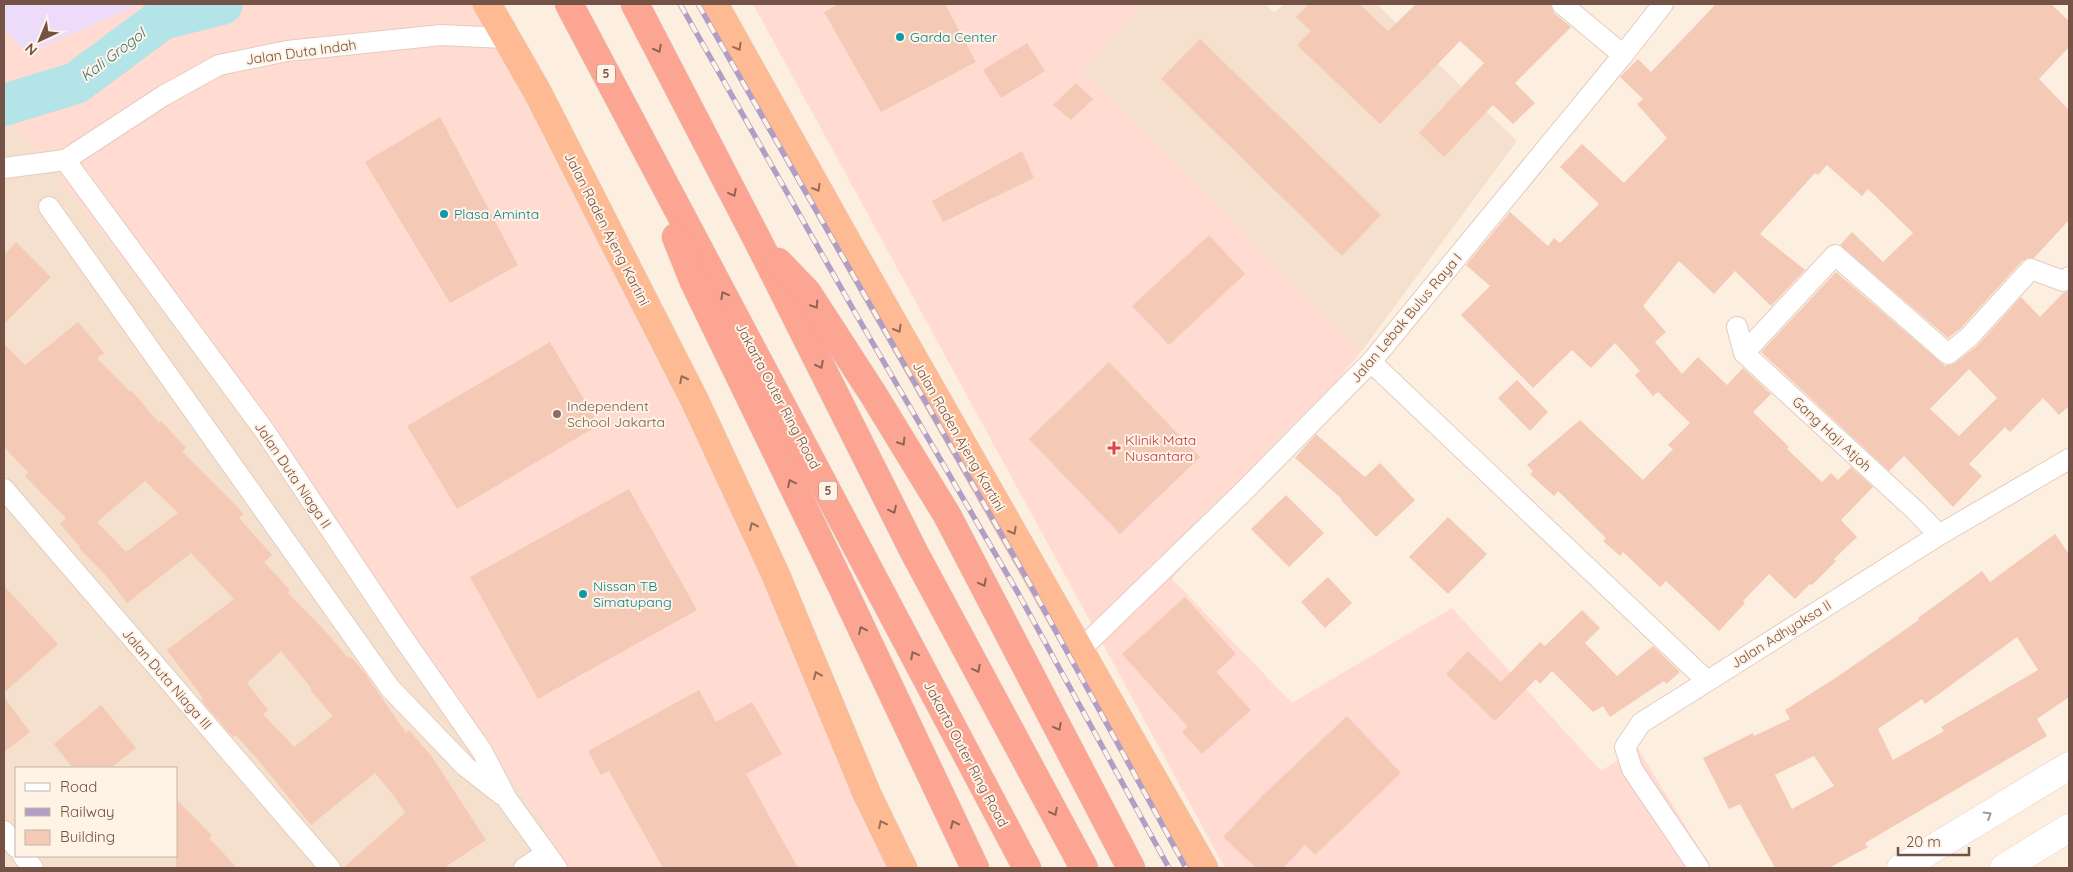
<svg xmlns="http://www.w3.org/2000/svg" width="2073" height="872" font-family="Quicksand,sans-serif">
	<rect width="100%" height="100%" fill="#fdefdf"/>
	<g fill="#f5e0cd" fill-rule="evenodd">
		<path d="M 1144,4 L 1265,4 L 1274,12 L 1285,4 L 1377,4 L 1517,141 L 1361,352 L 1083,69 Z"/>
		<path d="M 4,116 L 8,120 L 170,187 L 610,868 L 4,868 ZM 16,768 L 176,768 L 176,856 L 16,856 Z"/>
	</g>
	<g fill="#ffdbd2">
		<path d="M 4,4 L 490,4 L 916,868 L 567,868 L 545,827 L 406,627 L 47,163 L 4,116 Z"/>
		<path d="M 753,4 L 1144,4 L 1083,69 L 1361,352 L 1172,579 L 1292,703 L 1452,608 L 1601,771 L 1637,747 L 1711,868 L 1225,868 Z"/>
	</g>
	<path fill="#ecdcf9" d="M 4,4 L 141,4 L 27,53 L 4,29 Z"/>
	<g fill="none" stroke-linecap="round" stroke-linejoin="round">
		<path stroke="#b3e4e7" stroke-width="42" d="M 4,105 L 76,83 L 162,19 L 222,4"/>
	</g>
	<g fill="#f4c9b5" fill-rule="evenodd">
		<path d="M 839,4 L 945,4 L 976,62 L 881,112 L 824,12 Z"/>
		<path d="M 1309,4 L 1359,4 L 1388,31 L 1416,4 L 1550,4 L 1554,13 L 1571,27 L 1515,83 L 1535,103 L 1513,124 L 1493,105 L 1444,157 L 1419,133 L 1484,63 L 1460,41 L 1380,124 L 1297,45 L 1311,31 L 1296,17 Z"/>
		<path d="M 1716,4 L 2051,4 L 2069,21 L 2069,47 L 2039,79 L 2069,110 L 2069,220 L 2034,258 L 2028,258 L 2022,261 L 1961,328 L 1948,338 L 1840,245 L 1852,232 L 1883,262 L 1913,233 L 1868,189 L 1862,196 L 1827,165 L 1818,175 L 1815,173 L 1760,234 L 1805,270 L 1771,306 L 1735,271 L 1714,294 L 1679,261 L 1643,306 L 1666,332 L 1655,342 L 1682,374 L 1698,357 L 1727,385 L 1743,368 L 1771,394 L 1753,412 L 1789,447 L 1787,449 L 1822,482 L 1831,473 L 1838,480 L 1851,467 L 1873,487 L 1841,520 L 1857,537 L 1834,559 L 1836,561 L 1812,585 L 1810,584 L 1795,599 L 1769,574 L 1743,601 L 1745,603 L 1719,631 L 1666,581 L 1660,587 L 1623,552 L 1620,556 L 1603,541 L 1606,538 L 1558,491 L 1554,496 L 1530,474 L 1533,471 L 1527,465 L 1580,420 L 1643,480 L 1673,449 L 1668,445 L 1690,423 L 1658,392 L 1653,396 L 1635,375 L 1640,371 L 1615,343 L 1591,368 L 1572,350 L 1533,388 L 1461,315 L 1490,286 L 1466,265 L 1510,212 L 1548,246 L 1554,238 L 1560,243 L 1599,204 L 1560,167 L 1582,144 L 1624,183 L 1667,138 L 1637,104 L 1643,99 L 1620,77 L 1638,59 L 1651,72 Z"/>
		<path d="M 1200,39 L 1381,215 L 1342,256 L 1161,79 Z"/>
		<path d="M 1027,43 L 1045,71 L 1001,98 L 983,70 Z"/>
		<path d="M 1076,83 L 1093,99 L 1071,120 L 1053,105 Z"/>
		<path d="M 440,117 L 518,265 L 450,303 L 365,162 Z"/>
		<path d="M 1022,151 L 1034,178 L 943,222 L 932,201 Z"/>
		<path d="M 1209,235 L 1245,274 L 1169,345 L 1132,306 Z"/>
		<path d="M 16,242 L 51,277 L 4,324 L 4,255 Z"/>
		<path d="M 1836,272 L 1945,366 L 1955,363 L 1977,346 L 2021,297 L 2040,317 L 2063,293 L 2069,291 L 2069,406 L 2059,415 L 2043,398 L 2010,432 L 2005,427 L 1969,464 L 1982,476 L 1953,507 L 1904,456 L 1889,471 L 1761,352 ZM 1969,369 L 1997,398 L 1959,436 L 1930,409 Z"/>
		<path d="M 78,322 L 104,353 L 97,358 L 130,392 L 132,391 L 159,423 L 161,421 L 186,448 L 182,451 L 244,514 L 239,518 L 272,555 L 264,562 L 290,590 L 288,593 L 327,633 L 348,658 L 350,656 L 364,672 L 406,733 L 409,730 L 432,757 L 486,840 L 444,868 L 343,868 L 405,813 L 394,796 L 375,773 L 311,825 L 264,767 L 236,735 L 233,737 L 208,708 L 201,700 L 203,698 L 167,650 L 234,599 L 191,553 L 127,603 L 107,577 L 79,548 L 80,547 L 60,524 L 66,518 L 25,476 L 28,472 L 4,447 L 4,344 L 25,365 ZM 145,481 L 178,513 L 126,552 L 97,522 ZM 281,651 L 312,689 L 310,690 L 333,716 L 294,747 L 263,714 L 268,710 L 247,683 Z"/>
		<path d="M 550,342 L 599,425 L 457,509 L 407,426 Z"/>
		<path d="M 1109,362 L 1200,457 L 1120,534 L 1029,439 Z"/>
		<path d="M 1517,380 L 1548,412 L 1530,431 L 1498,398 Z"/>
		<path d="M 1316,434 L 1365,477 L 1380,463 L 1415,500 L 1376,537 L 1341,500 L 1342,499 L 1295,458 Z"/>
		<path d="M 629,489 L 697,610 L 538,699 L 470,577 Z"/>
		<path d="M 1286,495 L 1324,533 L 1289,567 L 1251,529 Z"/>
		<path d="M 1448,517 L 1487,554 L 1448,594 L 1409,557 Z"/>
		<path d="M 2055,534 L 2069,554 L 2069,697 L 2037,719 L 2047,736 L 1865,843 L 1868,847 L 1829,868 L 1775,868 L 1740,804 L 1729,809 L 1703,758 L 1753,733 L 1754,736 L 1790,719 L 1785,710 L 1837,677 L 1919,620 L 1918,618 L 1982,571 L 1990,582 ZM 2017,637 L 2038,670 L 1941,727 L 1944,731 L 1893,760 L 1878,729 L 1922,699 L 1925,704 ZM 1814,756 L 1834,786 L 1792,809 L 1775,775 Z"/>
		<path d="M 1328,577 L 1352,603 L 1325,628 L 1301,602 Z"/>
		<path d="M 4,586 L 58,644 L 4,693 Z"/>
		<path d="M 1185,597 L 1236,654 L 1216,672 L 1251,710 L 1202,754 L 1182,732 L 1188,727 L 1122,654 Z"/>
		<path d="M 1582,610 L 1600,628 L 1585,643 L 1617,676 L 1653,646 L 1680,672 L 1666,684 L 1664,681 L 1610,717 L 1603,706 L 1593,712 L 1552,671 L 1540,684 L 1536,679 L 1495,721 L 1446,674 L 1468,651 L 1501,682 L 1540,642 L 1545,646 Z"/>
		<path d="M 699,690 L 716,722 L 752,702 L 782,754 L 746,774 L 798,868 L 663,868 L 609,771 L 601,775 L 588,751 Z"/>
		<path d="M 4,697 L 30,732 L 4,752 Z"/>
		<path d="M 101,705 L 136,748 L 111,768 L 73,768 L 54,744 Z"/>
		<path d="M 1347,716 L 1401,773 L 1315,855 L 1305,845 L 1283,868 L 1256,868 L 1223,837 L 1263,795 Z"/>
		<path d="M 176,799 L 212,836 L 209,838 L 237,868 L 176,868 Z"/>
	</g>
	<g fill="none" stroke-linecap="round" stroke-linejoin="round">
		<defs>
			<g id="minor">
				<path d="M 1562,4 L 1623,55"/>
				<path d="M 65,160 L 264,430 L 399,632 L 482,751 L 507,799 L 557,868"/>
				<path d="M 4,168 L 65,160 L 163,96 L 219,65 L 287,51 L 441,35 L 505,38"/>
				<path d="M 49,207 L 390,688 L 465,766 L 502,795"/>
				<path d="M 1737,327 L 1744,353 L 1916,511 L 1939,535"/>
				<path d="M 1744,353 L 1835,255 L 1948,354 L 1969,337 L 2031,269 L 2063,281 L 2069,277"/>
				<path d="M 1371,362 L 1707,681"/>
				<path d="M 4,489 L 330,868"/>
				<path d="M 1080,650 L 1244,491 L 1371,362 L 1623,55 L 1663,4"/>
				<path d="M 4,831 L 16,847"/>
				<path d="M 23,856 L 33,868"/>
				<path d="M 524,868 L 545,854"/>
				<path d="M 1699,868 L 1632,769 L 1625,747 L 1641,723 L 1939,535 L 2069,459"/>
			</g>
			<g id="secondary">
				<path d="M 1901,868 L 2069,766"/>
				<path d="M 2004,868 L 2069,828"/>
			</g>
			<g id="trunk">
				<path d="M 487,4 L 538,93 L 695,401 L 775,573 L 867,794 L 903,868"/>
				<path d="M 714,4 L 850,247 L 1204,868"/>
			</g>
			<g id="motorway">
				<path d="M 569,4 L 1027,868"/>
				<path d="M 635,4 L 759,243 L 914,552 L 1084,868"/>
				<path d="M 676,237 L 694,282 L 843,589 L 975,868"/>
				<path d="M 778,262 L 807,292 L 873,394 L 947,515 L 1131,868"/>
			</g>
		</defs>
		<use href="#minor" stroke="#e4ccbe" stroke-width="22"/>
		<use href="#secondary" stroke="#e9ccba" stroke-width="29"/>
		<use href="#trunk" stroke="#dbd2cf" stroke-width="29"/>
		<use href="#motorway" stroke="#dbd2cf" stroke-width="29"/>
		<use href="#minor" stroke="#fff" stroke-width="20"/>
		<use href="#secondary" stroke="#fff" stroke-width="28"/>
		<use href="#trunk" stroke="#fdba93" stroke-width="28"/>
		<use href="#motorway" stroke="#fba592" stroke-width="28"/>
		<defs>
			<g id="rail">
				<path d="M 680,4 L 857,316 L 1018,593 L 1169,868"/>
				<path d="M 698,4 L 1031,586 L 1186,868"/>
			</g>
		</defs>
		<use href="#rail" stroke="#b09ec6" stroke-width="5.5"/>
		<use href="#rail" stroke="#fff3e6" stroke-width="4" stroke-dasharray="11" stroke-linecap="butt"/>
	</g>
	<defs><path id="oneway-chevron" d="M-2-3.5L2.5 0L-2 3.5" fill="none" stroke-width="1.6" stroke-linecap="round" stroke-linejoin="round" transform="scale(1.25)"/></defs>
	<g stroke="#976c59">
		<use href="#oneway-chevron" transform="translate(738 47) rotate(61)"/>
		<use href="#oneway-chevron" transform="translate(817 188) rotate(60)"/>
		<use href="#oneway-chevron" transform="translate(898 329) rotate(60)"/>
		<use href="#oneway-chevron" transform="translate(683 379) rotate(-117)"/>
		<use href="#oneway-chevron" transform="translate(753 526) rotate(-115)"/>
		<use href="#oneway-chevron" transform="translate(1013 531) rotate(61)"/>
		<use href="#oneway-chevron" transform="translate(817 675) rotate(-113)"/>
		<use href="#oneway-chevron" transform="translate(882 824) rotate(-116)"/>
	</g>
	<g stroke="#906355">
		<use href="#oneway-chevron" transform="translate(658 49) rotate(63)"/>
		<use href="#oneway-chevron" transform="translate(733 193) rotate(62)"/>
		<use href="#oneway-chevron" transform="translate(724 295) rotate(-118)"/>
		<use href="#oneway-chevron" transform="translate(815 305) rotate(57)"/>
		<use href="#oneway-chevron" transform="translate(820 365) rotate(63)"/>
		<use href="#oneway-chevron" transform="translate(902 442) rotate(58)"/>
		<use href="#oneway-chevron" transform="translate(791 483) rotate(-116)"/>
		<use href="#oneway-chevron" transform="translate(893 510) rotate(64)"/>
		<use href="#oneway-chevron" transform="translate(983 583) rotate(62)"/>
		<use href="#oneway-chevron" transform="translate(862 630) rotate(-115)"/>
		<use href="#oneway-chevron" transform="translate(914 655) rotate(-118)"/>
		<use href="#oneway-chevron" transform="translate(977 669) rotate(62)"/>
		<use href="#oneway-chevron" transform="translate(1058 727) rotate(62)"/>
		<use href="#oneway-chevron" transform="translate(1054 812) rotate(62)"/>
		<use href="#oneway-chevron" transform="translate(954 824) rotate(-115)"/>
	</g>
	<use stroke="#ac9790" href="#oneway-chevron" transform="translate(1988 815) rotate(-31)"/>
	<g fill="#0f9aa8" stroke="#fff3e6" stroke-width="2">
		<circle cx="900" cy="37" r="5"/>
		<circle cx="444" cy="214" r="5"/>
		<circle cx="583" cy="594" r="5"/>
	</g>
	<circle fill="#8d6e63" stroke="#fff3e6" stroke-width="2" cx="557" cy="414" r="5"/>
	<path fill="#e0444e" stroke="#fff3e6" stroke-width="2" d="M1111.5 440.5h5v5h5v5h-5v5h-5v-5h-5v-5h5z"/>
	<g text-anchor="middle" stroke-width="4" stroke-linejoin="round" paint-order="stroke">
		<g fill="#fff3e6" stroke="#9e8276" stroke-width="1">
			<rect x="597" y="64.5" width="18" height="19" rx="4"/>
			<rect x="819" y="481.5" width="18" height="19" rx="4"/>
		</g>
		<g font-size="12" font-weight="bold" fill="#755246">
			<text x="606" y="78">5</text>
			<text x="828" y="495">5</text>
		</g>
		<g font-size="14" fill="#0d838f" stroke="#fff3e6" text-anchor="start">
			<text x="910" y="42">Garda Center</text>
			<text x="454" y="219">Plasa Aminta</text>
			<text x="593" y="591">Nissan TB<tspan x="593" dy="16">Simatupang</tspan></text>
		</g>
		<g font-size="14" fill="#755246" stroke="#fff3e6">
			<text transform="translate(301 52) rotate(-8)" y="5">Jalan Duta Indah</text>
			<text transform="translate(607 229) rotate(63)" y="5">Jalan Raden Ajeng Kartini</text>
			<text transform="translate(1406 318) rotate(-50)" y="5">Jalan Lebak Bulus Raya I</text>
			<text transform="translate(778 396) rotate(62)" y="5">Jakarta Outer Ring Road</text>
			<text transform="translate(1832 434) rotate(43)" y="5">Gang Haji Atjoh</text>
			<text transform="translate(959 436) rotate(60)" y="5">Jalan Raden Ajeng Kartini</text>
			<text transform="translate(293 475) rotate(56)" y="5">Jalan Duta Niaga II</text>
			<text transform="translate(1781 634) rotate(-32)" y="5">Jalan Adhyaksa II</text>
			<text transform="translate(167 679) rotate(49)" y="5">Jalan Duta Niaga III</text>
			<text transform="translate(966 754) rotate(62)" y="5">Jakarta Outer Ring Road</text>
		</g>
		<g font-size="14" fill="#785e54" stroke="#fff3e6" text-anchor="start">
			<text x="567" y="411">Independent<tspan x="567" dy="16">School Jakarta</tspan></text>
		</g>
		<g font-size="14" fill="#be3a42" stroke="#fff3e6" text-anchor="start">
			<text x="1125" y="445">Klinik Mata<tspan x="1125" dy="16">Nusantara</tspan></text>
		</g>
		<g font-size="15" font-style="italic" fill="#39767c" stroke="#fff3e6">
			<text transform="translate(113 55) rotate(-37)" y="5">Kali Grogol</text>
		</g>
	</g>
	<rect width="2073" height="872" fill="none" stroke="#755246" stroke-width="10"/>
	<rect x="15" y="767" width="162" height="90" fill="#fff3e6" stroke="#c8b3a6"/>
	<rect x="25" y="783" width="25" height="8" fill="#ffffff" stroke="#c8b3a6"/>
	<text x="60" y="792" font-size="15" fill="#755246">Road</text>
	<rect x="25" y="808" width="25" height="8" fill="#b09ec6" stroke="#c8b3a6"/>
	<text x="60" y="817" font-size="15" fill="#755246">Railway</text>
	<rect x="25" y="830" width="25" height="15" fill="#f4c9b5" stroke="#c8b3a6"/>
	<text x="60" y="842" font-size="15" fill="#755246">Building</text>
	<g transform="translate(40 40) rotate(224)" stroke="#fff3e6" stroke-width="4" paint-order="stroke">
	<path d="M0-4L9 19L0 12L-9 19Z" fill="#755246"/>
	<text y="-8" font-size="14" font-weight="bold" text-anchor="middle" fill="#755246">N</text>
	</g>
	<path d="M1898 847v8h71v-8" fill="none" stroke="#755246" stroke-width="2.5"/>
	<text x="1906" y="847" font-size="15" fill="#755246" stroke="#fff3e6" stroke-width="4" paint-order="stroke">20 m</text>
</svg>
